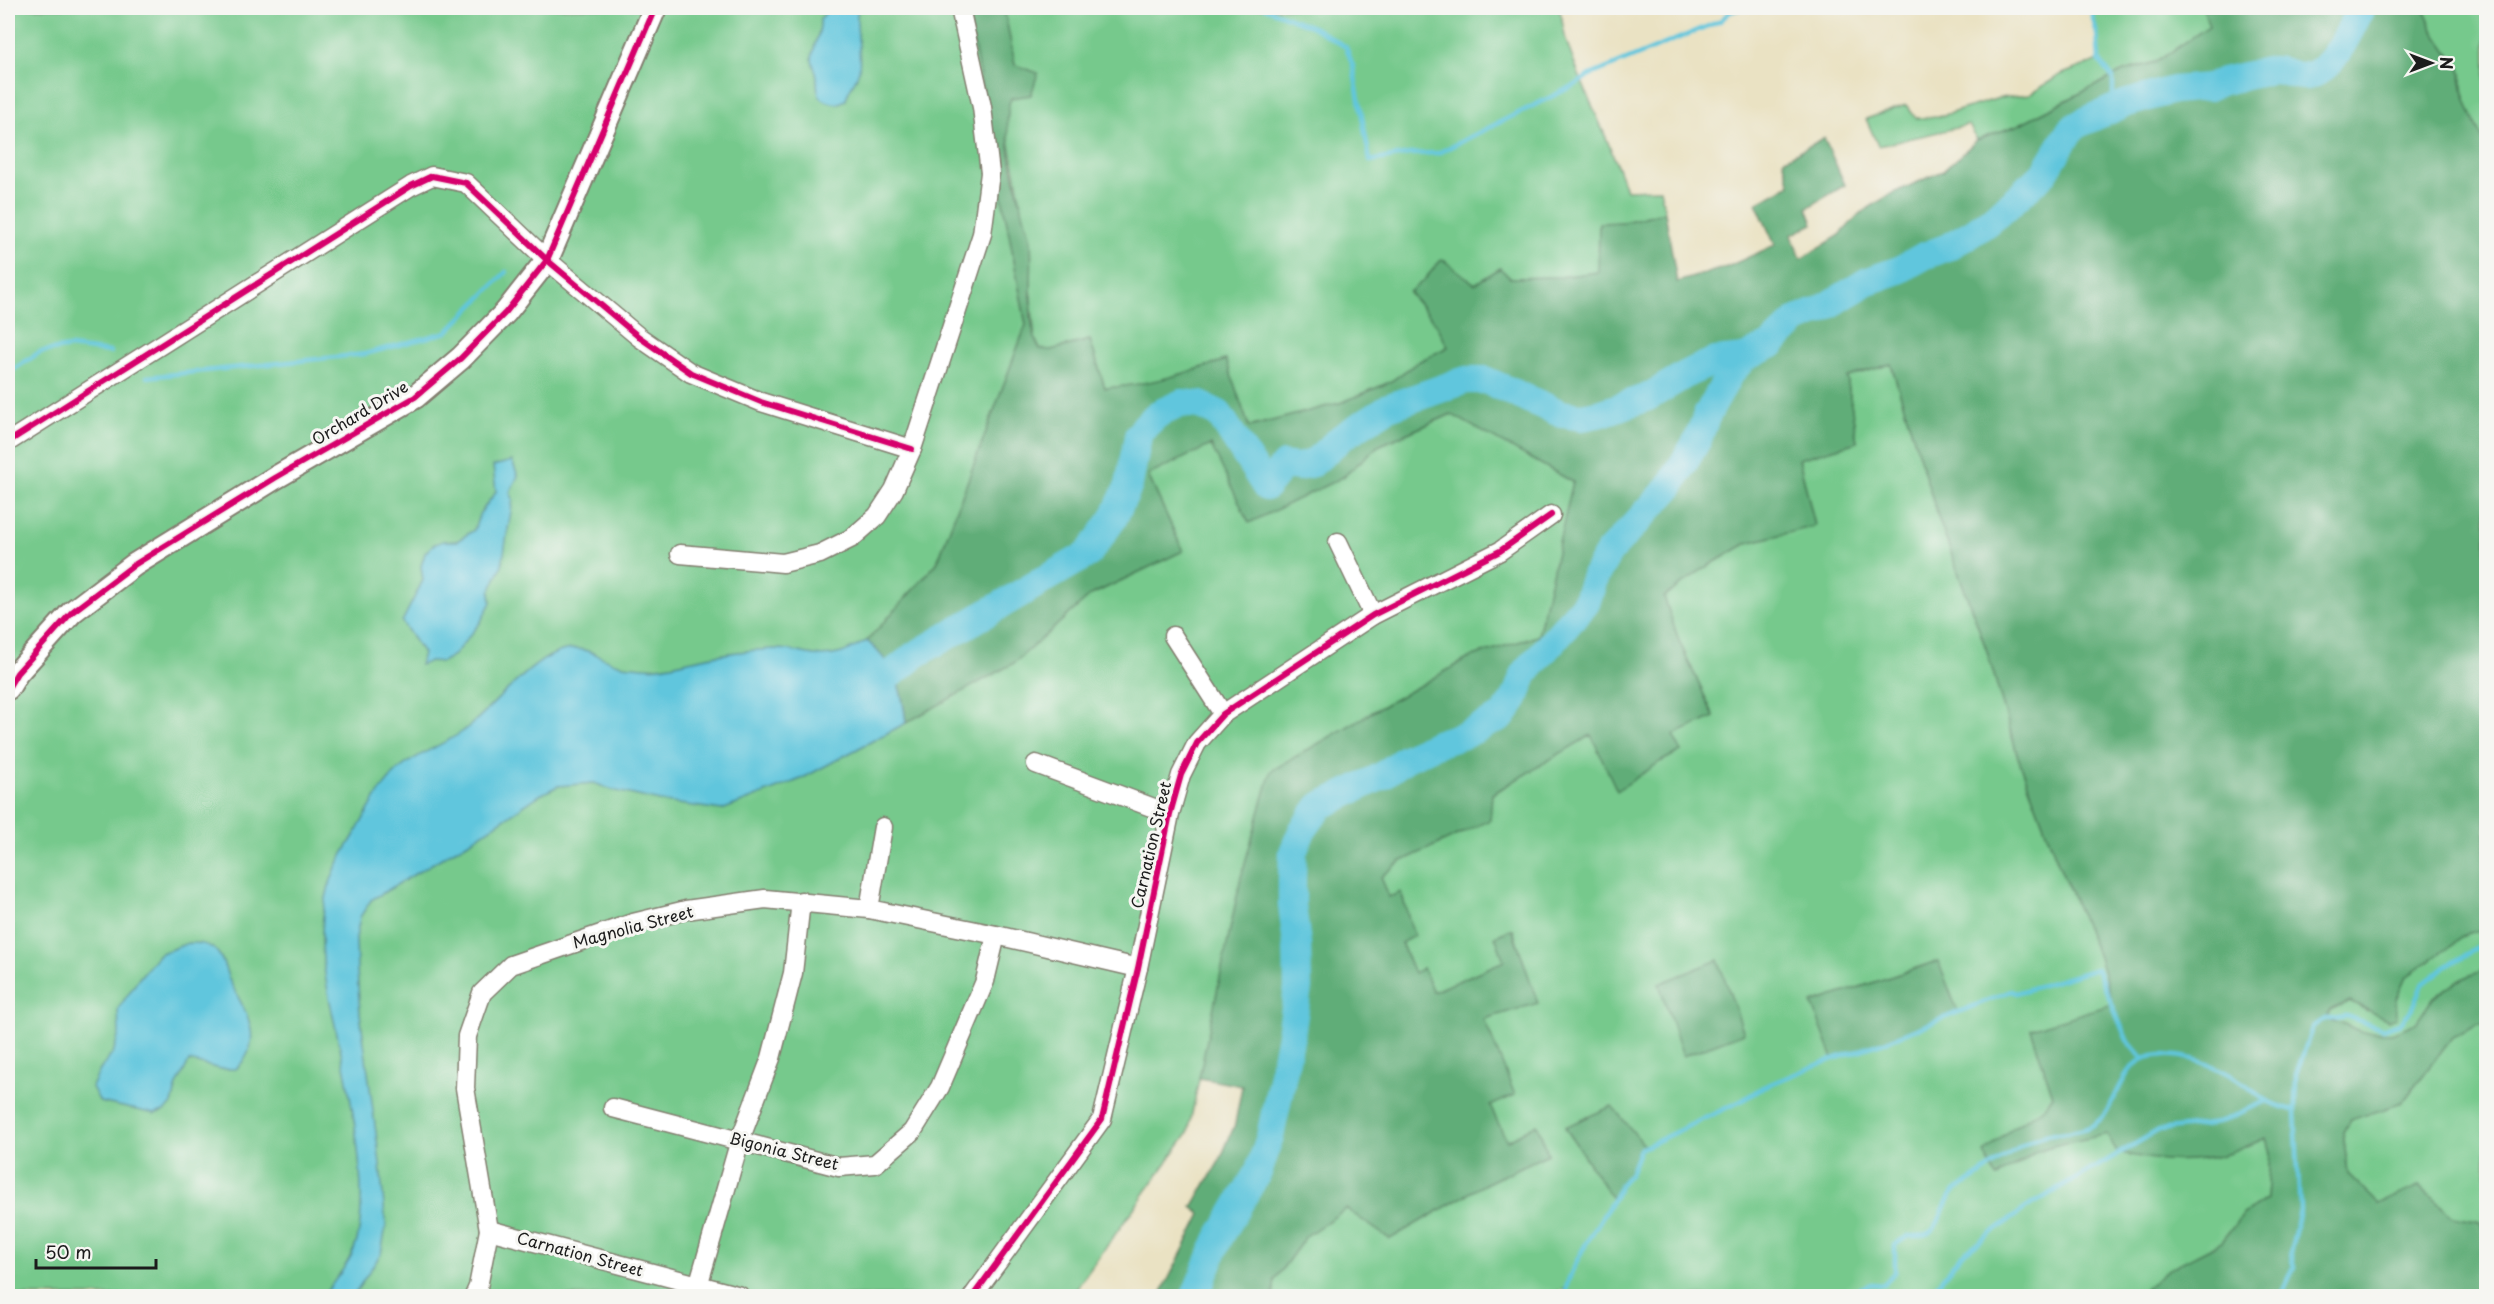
<svg xmlns="http://www.w3.org/2000/svg" width="2494" height="1304" font-family="'Playpen Sans',sans-serif">
	<rect width="100%" height="100%" fill="#f6f6f2"/>
	<filter id="ink" filterUnits="userSpaceOnUse"><feTurbulence type="fractalNoise" baseFrequency=".0167" numOctaves="2"/><feDisplacementMap in="SourceGraphic" scale="12" xChannelSelector="R" yChannelSelector="G"/><feConvolveMatrix kernelMatrix="1 2 1 2 8 2 1 2 1" color-interpolation-filters="sRGB"/></filter>
	<filter id="wash" filterUnits="userSpaceOnUse"><feTurbulence type="fractalNoise" baseFrequency=".008" numOctaves="4" result="noise"/><feDisplacementMap in="SourceGraphic" scale="24" xChannelSelector="R" yChannelSelector="G"/><feGaussianBlur stdDeviation="1.35" result="paint"/><feColorMatrix in="noise" values="0 0 0 0 0 0 0 0 0 0 0 0 0 0 0 0 0 1.4 0 .05"/><feComposite in="paint" operator="in"/></filter>
	<g filter="url(#wash)">
		<rect width="100%" height="100%" fill="#eae2c3"/>
		<g fill="#76c98c" stroke="#497254" stroke-width="1.5" fill-rule="evenodd">
			<path d="M 8,8 L 967,8 L 1026,325 L 937,563 L 867,641 L 859,645 L 898,727 L 1014,663 L 1091,595 L 1183,551 L 1148,475 L 1211,444 L 1343,477 L 1378,446 L 1452,414 L 1573,482 L 1538,636 L 1473,656 L 1376,710 L 1241,877 L 1188,1133 L 1071,1296 L 8,1296 Z"/>
			<path d="M 1004,8 L 1559,8 C 1563,19 1563,32 1567,43 C 1584,93 1610,140 1626,190 L 1660,189 L 1665,212 L 1624,222 L 1599,224 L 1599,272 L 1560,277 L 1510,278 L 1500,269 L 1475,284 L 1442,259 L 1424,280 L 1409,293 L 1436,324 L 1448,347 L 1418,362 L 1390,382 L 1362,394 L 1343,402 L 1249,427 L 1225,360 C 1185,374 1148,385 1105,388 L 1090,340 L 1051,350 L 1040,350 L 1035,341 L 1031,298 L 1031,242 L 1022,210 L 1007,128 L 1008,106 L 1011,98 L 1015,66 Z"/>
			<path d="M 2090,8 L 2203,8 L 2210,25 L 2156,62 L 2124,71 L 2018,125 L 1977,140 L 1969,125 L 1878,146 L 1866,119 L 1906,105 L 1916,118 L 1938,117 L 1999,98 L 2029,95 L 2060,75 L 2099,60 L 2097,34 Z"/>
			<path d="M 2423,8 L 2486,8 L 2486,145 L 2475,124 L 2464,94 L 2460,69 L 2433,30 Z"/>
			<path d="M 1891,364 L 1939,520 L 1987,651 L 2018,757 L 2058,863 L 2099,957 L 2113,1005 L 2031,1029 L 2053,1096 L 2041,1110 L 2012,1128 L 2015,1167 L 2037,1151 L 2052,1146 L 2107,1134 L 2227,1154 L 2266,1138 L 2270,1152 L 2267,1199 L 2242,1215 L 2222,1242 L 2167,1270 L 2139,1296 L 1568,1296 L 1565,1288 L 1549,1296 L 1273,1296 L 1275,1279 L 1306,1236 L 1346,1209 L 1438,1209 L 1485,1184 L 1548,1154 L 1537,1124 L 1507,1141 L 1489,1106 L 1514,1095 L 1484,1019 L 1537,1003 L 1513,929 L 1495,936 L 1505,961 L 1432,992 L 1423,968 L 1414,974 L 1401,942 L 1401,893 L 1389,898 L 1381,877 L 1400,862 L 1436,844 L 1492,794 L 1592,734 L 1660,762 L 1681,751 L 1673,735 L 1714,716 L 1679,641 L 1664,597 L 1703,569 L 1747,543 L 1815,526 L 1799,459 L 1857,442 L 1847,377 ZM 1937,961 L 1957,1012 L 1884,1042 L 1859,1050 L 1813,1003 ZM 1565,1127 L 1640,1149 L 1630,1174 L 1620,1185 L 1613,1200 Z"/>
			<path d="M 2486,929 L 2486,969 L 2457,981 L 2433,998 L 2416,1023 L 2392,1033 L 2361,1032 L 2342,1023 L 2325,1019 L 2332,1009 L 2350,1001 L 2367,1011 L 2396,999 L 2406,977 L 2469,933 Z"/>
			<path d="M 2478,1024 L 2486,1024 L 2486,1238 L 2480,1222 L 2453,1217 L 2419,1186 L 2379,1205 L 2348,1174 L 2343,1132 L 2349,1120 L 2402,1103 L 2452,1037 Z"/>
		</g>
		<g fill="#60ad78" stroke="#3e644a" stroke-width="1.5">
			<path d="M 967,8 L 1004,8 L 1015,65 L 1038,73 L 1031,95 L 1011,98 C 1001,123 1015,186 1023,212 C 1025,223 1031,233 1031,244 C 1034,275 1024,323 1040,349 L 1051,350 L 1090,340 L 1105,388 C 1148,385 1185,374 1226,360 L 1249,427 L 1343,402 L 1362,394 L 1390,382 L 1418,362 L 1448,347 L 1436,324 L 1409,292 L 1424,280 L 1442,259 L 1475,284 L 1500,268 L 1510,278 L 1560,277 L 1598,272 L 1599,223 L 1624,222 L 1665,212 L 1677,282 L 1727,267 L 1775,245 L 1756,203 L 1790,185 L 1783,160 L 1824,138 L 1845,185 L 1807,208 L 1813,224 L 1791,235 L 1801,259 L 1840,235 L 1859,214 L 1891,194 L 1943,171 L 1977,140 L 2018,125 L 2124,71 L 2156,62 L 2209,26 L 2203,8 L 2423,8 L 2433,30 L 2460,69 L 2464,94 L 2475,124 L 2486,145 L 2486,929 L 2469,933 L 2406,977 L 2396,999 L 2397,1017 L 2388,1020 L 2350,1001 L 2332,1009 L 2325,1019 L 2342,1023 L 2361,1032 L 2392,1033 L 2416,1023 L 2433,998 L 2457,981 L 2486,969 L 2486,1024 L 2478,1024 L 2452,1037 L 2402,1103 L 2350,1120 L 2343,1132 L 2348,1174 L 2379,1204 L 2419,1186 L 2453,1217 L 2480,1222 L 2486,1238 L 2486,1296 L 2139,1296 L 2167,1270 L 2222,1242 L 2242,1215 L 2267,1199 L 2270,1153 L 2266,1138 C 2253,1143 2240,1150 2227,1154 C 2192,1164 2152,1161 2117,1152 L 2107,1134 L 2052,1146 L 2037,1151 L 1996,1178 L 1984,1153 L 2012,1128 L 2041,1110 L 2053,1096 L 2031,1029 L 2113,1004 L 2099,957 L 2058,863 L 2018,757 L 1987,651 L 1939,520 L 1891,364 L 1847,377 L 1857,442 L 1799,459 L 1815,526 L 1747,543 L 1703,569 L 1664,597 L 1679,641 L 1714,717 L 1673,735 L 1681,751 L 1660,762 L 1617,791 L 1591,735 L 1492,794 L 1490,820 L 1400,862 L 1381,877 L 1389,897 L 1401,892 L 1414,936 L 1401,943 L 1414,973 L 1423,968 L 1433,992 L 1504,961 L 1495,936 L 1512,929 L 1538,1003 L 1484,1019 L 1515,1095 L 1490,1106 L 1507,1141 L 1537,1124 L 1548,1154 L 1485,1184 L 1390,1239 L 1346,1209 L 1306,1236 L 1275,1279 L 1273,1296 L 1160,1296 L 1201,1214 L 1192,1207 L 1220,1160 L 1235,1124 L 1242,1086 L 1199,1078 L 1241,877 L 1271,771 L 1376,710 L 1473,656 L 1538,636 L 1573,482 L 1451,414 L 1378,446 L 1343,477 L 1249,523 L 1211,445 L 1148,475 L 1183,551 L 1091,595 L 1014,663 L 906,723 C 903,689 894,664 867,641 L 937,563 L 1026,325 Z"/>
			<path d="M 1718,960 L 1744,1033 L 1683,1056 L 1659,984 Z"/>
			<path d="M 1938,961 L 1958,1012 L 1884,1042 L 1833,1059 L 1812,1003 Z"/>
			<path d="M 1612,1106 L 1645,1146 L 1640,1149 L 1630,1174 L 1620,1185 L 1613,1200 L 1565,1127 Z"/>
		</g>
		<g fill="#60c6dd" stroke="#3e717c" stroke-width="1.5">
			<path d="M 830,8 L 858,8 C 854,28 862,48 859,69 C 858,80 848,88 846,100 L 837,104 C 818,101 817,95 817,79 C 817,72 813,67 812,60 C 812,46 822,33 820,19 Z"/>
			<path d="M 512,461 L 518,476 L 510,492 L 513,499 L 502,565 L 490,592 L 491,602 L 480,623 L 454,655 L 442,662 L 431,661 L 420,665 L 423,653 L 402,622 L 423,580 L 421,566 L 425,553 L 433,545 L 443,541 L 457,541 L 474,530 L 480,513 L 496,492 L 493,466 Z"/>
			<path d="M 867,641 C 895,665 902,687 906,723 L 801,779 L 722,810 L 664,802 L 612,790 L 594,783 L 558,786 L 540,795 L 477,837 L 371,900 L 360,917 L 356,938 L 357,971 L 360,1013 L 379,1155 L 386,1226 L 381,1254 L 353,1296 L 323,1296 C 336,1279 354,1258 358,1236 C 368,1187 351,1097 340,1047 C 327,990 310,929 334,872 C 339,859 348,846 355,834 C 368,811 378,790 397,771 C 416,754 441,746 462,732 C 491,711 536,650 573,649 C 591,648 601,659 618,664 C 626,666 637,666 645,667 C 661,669 677,663 693,660 C 719,654 747,650 774,649 C 796,648 813,660 838,654 C 848,652 858,645 867,641 Z"/>
			<path d="M 188,943 C 198,943 207,943 215,950 C 223,956 225,970 229,979 C 243,1009 268,1039 236,1069 L 221,1069 L 189,1061 L 177,1085 L 172,1104 L 164,1111 L 155,1114 L 100,1102 L 92,1087 L 100,1070 L 113,1053 L 119,1034 L 118,1009 L 140,977 L 159,954 Z"/>
		</g>
		<g fill="none" stroke-linecap="round" stroke-linejoin="round">
			<g stroke="#60c6dd" stroke-width="4.5">
				<path d="M 1265,8 L 1313,27 L 1346,47 L 1353,66 L 1370,161 L 1410,154 L 1438,153 L 1577,84 L 1588,76 L 1720,21 L 1730,12 L 1742,8"/>
				<path d="M 2090,8 L 2097,34 L 2099,60 L 2113,78 L 2113,108"/>
				<path d="M 8,373 L 40,352 L 70,347 L 110,352"/>
				<path d="M 147,377 L 365,354 L 447,332 L 506,272"/>
				<path d="M 1565,1296 C 1565,1272 1602,1218 1616,1195 L 1620,1185 L 1630,1174 L 1640,1149 L 1743,1100 L 1763,1087 L 1822,1063 L 1884,1042 L 2011,991 L 2016,993 L 2097,969 L 2127,1040 L 2143,1059"/>
				<path d="M 1856,1296 L 1859,1289 L 1871,1284 L 1884,1285 L 1895,1271 L 1895,1245 L 1908,1236 C 1950,1240 1933,1202 1962,1186 C 1988,1171 2011,1149 2039,1137 C 2056,1130 2081,1135 2096,1123 C 2119,1106 2120,1061 2153,1056 C 2185,1052 2218,1066 2243,1083 C 2251,1088 2257,1095 2265,1100 C 2274,1105 2285,1107 2295,1111"/>
				<path d="M 1928,1296 L 1961,1255 L 2026,1208 L 2159,1130 L 2218,1123 L 2266,1101"/>
				<path d="M 2281,1296 L 2294,1267 L 2290,1253 L 2300,1210 L 2295,1111 L 2296,1075 L 2312,1028 L 2325,1019 L 2346,1016 L 2382,1029 L 2400,1023 L 2413,1008 L 2423,984 L 2445,967 L 2486,943"/>
			</g>
			<g stroke="#60c6dd" stroke-width="28">
				<path d="M 861,689 L 894,672 L 915,655 L 1088,554 L 1113,519 L 1129,485 L 1138,436 L 1145,426 L 1158,414 L 1182,403 L 1200,405 L 1219,414 L 1266,487 L 1284,465 L 1298,467 L 1313,463 L 1342,437 L 1389,407 L 1466,380 L 1485,380 L 1562,414 L 1582,417 L 1602,413 L 1648,397 L 1690,372 L 1716,361 L 1744,358 L 1771,345 L 1797,320 L 1821,310 L 1868,281 L 1899,270 L 1924,256 L 1948,247 L 1975,231 L 1999,214 L 2045,172 L 2071,129 L 2083,122 L 2124,104 L 2173,90 L 2209,87 L 2223,81 L 2272,70 C 2284,69 2295,78 2308,76 C 2336,69 2349,29 2362,8"/>
				<path d="M 1195,1296 L 1218,1240 L 1259,1170 L 1270,1137 L 1291,1035 L 1298,988 L 1297,944 L 1292,905 L 1292,879 L 1293,852 L 1302,831 L 1320,806 L 1382,776 L 1405,759 L 1436,744 L 1464,735 L 1503,716 L 1515,698 L 1525,673 L 1586,603 L 1595,576 L 1609,552 L 1669,488 L 1698,439 L 1706,417 L 1729,375 L 1744,358"/>
			</g>
		</g>
	</g>
	<g filter="url(#ink)">
		<g fill="none" stroke-linecap="round" stroke-linejoin="round">
			<defs>
				<g id="minor">
					<path d="M 8,442 L 411,186 L 432,176 L 466,183 L 547,260 L 639,337 L 691,373 L 761,402 L 912,449"/>
					<path d="M 1338,542 L 1373,615"/>
					<path d="M 680,554 L 783,563 L 820,554 L 852,538 L 877,516 L 894,490 L 912,449 L 982,234 L 990,173 L 982,107 L 960,8"/>
					<path d="M 1173,636 L 1223,714"/>
					<path d="M 1036,764 L 1170,814"/>
					<path d="M 869,909 L 883,827"/>
					<path d="M 613,1108 L 839,1167 L 875,1164 L 912,1132 L 940,1087 L 985,981 L 996,935"/>
					<path d="M 489,1230 L 740,1296"/>
					<path d="M 474,1296 L 478,1287 L 489,1230 L 465,1088 L 467,1036 L 482,993 L 511,965 L 633,923 L 686,910 L 765,899 L 869,909 L 996,935 L 1138,968"/>
					<path d="M 691,1296 L 698,1286 L 740,1140 L 771,1058 L 793,973 L 801,901"/>
					<path d="M 973,1296 L 1102,1119 L 1138,968 L 1170,814 L 1181,775 L 1197,743 L 1223,714 L 1373,615 L 1500,551 L 1551,515"/>
				</g>
				<path id="tertiary" d="M 8,688 L 17,673 L 72,612 L 134,565 L 275,478 L 415,397 L 461,358 L 506,312 L 547,260 L 655,8"/>
			</defs>
			<use href="#minor" stroke="#837f70" stroke-width="21"/>
			<use href="#tertiary" stroke="#837f70" stroke-width="26"/>
			<use href="#minor" stroke="#fff" stroke-width="18"/>
			<use href="#tertiary" stroke="#fff" stroke-width="22"/>
			<defs>
				<g id="cycleway">
					<path d="M 8,442 L 411,186 L 432,176 L 466,183 L 547,260 L 639,337 L 691,373 L 761,402 L 912,449"/>
					<path d="M 8,688 L 17,673 L 72,612 L 134,565 L 275,478 L 415,397 L 461,358 L 506,312 L 547,260 L 655,8"/>
					<path d="M 973,1296 L 1102,1119 L 1138,968 L 1170,814 L 1181,775 L 1197,743 L 1223,714 L 1373,615 L 1500,551 L 1551,515"/>
				</g>
			</defs>
			<use href="#cycleway" stroke="#f6f6f2" stroke-width="10"/>
			<use href="#cycleway" stroke="#d6006c" stroke-width="6"/>
		</g>
	</g>
	<g text-anchor="middle" stroke-width="6" stroke-linejoin="round" paint-order="stroke">
		<g font-size="16" fill="#1c1c1c" stroke="#f6f6f2">
			<text transform="translate(360 413) rotate(-31)" y="6">Orchard Drive</text>
			<text transform="translate(1151 845) rotate(-77)" y="6">Carnation Street</text>
			<text transform="translate(633 927) rotate(-15)" y="6">Magnolia Street</text>
			<text transform="translate(784 1151) rotate(14)" y="6">Bigonia Street</text>
			<text transform="translate(580 1254) rotate(15)" y="6">Carnation Street</text>
		</g>
	</g>
	<rect width="2494" height="1304" fill="none" stroke="#f6f6f2" stroke-width="30"/>
	<g transform="translate(2431 63) rotate(90)" stroke="#f6f6f2" stroke-width="4.5" paint-order="stroke">
	<path d="M0-4.5L10 22L0 15L-10 22Z" fill="#1c1c1c"/>
	<text y="-9" font-size="16" font-weight="bold" text-anchor="middle" fill="#1c1c1c">N</text>
	</g>
	<path d="M36 1259v9h120v-9" fill="none" stroke="#1c1c1c" stroke-width="3"/>
	<text x="45" y="1259" font-size="18" fill="#1c1c1c" stroke="#f6f6f2" stroke-width="4.5" paint-order="stroke">50 m</text>
</svg>
